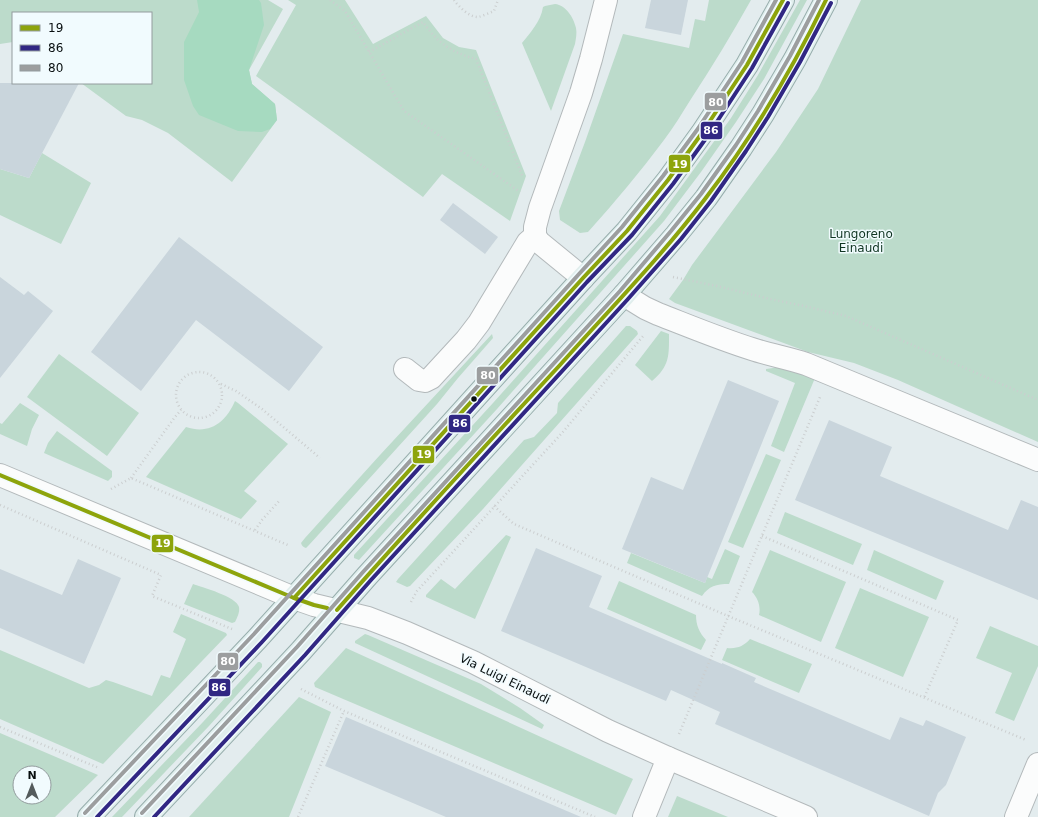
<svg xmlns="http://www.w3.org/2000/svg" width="1038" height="817" font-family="'DejaVu Sans',sans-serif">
	<rect width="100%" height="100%" fill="#e3ecee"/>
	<g fill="#bcdbcb" fill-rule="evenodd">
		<path d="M 0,0 L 268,0 L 283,9 L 249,70 L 252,84 L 275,104 L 277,120 L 232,182 L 168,133 L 142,120 L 126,116 L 81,83 L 151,83 L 151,13 L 13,13 L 13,42 L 0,44 Z"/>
		<path d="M 288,0 L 345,0 L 373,44 L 426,16 L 443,38 L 459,47 L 476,50 L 526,176 L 510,221 L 442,174 L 423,197 L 256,76 L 296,5 Z"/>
		<path d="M 709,0 L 751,0 C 732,34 712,67 691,99 C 682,113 674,127 664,140 C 640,172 615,202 588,232 L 580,233 L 560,220 L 559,211 L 585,142 L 623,34 L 689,48 L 695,19 L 705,21 Z"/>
		<path d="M 800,0 L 807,0 L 764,79 L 736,122 L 701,172 L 664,221 L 497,409 L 359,560 L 354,558 L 354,555 L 493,403 L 660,216 L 731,118 L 758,75 Z"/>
		<path d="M 861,0 L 1038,0 L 1038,442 L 898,380 L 854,363 L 808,352 L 675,303 L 669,299 L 683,280 L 692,265 L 776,152 L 818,89 Z"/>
		<path d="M 555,4 C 566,5 574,18 576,28 C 577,33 576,38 575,44 L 551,111 L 522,43 C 530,33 541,21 543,7 L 545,6 Z"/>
		<path d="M 42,153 L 91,183 L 61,244 L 0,215 L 0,169 L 29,178 Z"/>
		<path d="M 626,326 L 630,326 L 637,331 L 638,334 L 483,509 L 410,586 L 407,587 L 396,582 L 398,579 L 524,440 L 534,437 L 557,413 L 558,403 Z"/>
		<path d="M 661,331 L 669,334 C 669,355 670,366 652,381 L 635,365 Z"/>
		<path d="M 492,334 L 493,338 L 458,378 L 437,404 L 309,545 L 306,548 C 303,547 302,546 301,543 L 305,538 L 380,455 Z"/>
		<path d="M 59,354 L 139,413 L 107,456 L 27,397 Z"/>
		<path d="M 780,367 L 815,378 L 784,452 L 771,446 L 795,383 L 766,371 L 766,369 Z"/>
		<path d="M 235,401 L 238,403 L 288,444 L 244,491 L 257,501 L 241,519 L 146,477 L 186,427 C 210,435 226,422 235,401 Z"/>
		<path d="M 20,403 L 39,415 L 32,429 L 27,446 L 0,434 L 0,423 L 2,424 Z"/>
		<path d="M 57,431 L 112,471 L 112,477 L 108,481 L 44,453 L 48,443 Z"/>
		<path d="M 766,454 L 781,460 L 743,548 L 728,542 Z"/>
		<path d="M 785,512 L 862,544 L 853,565 L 777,533 Z"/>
		<path d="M 506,535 L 511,537 L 475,619 L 426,597 L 426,595 L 441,579 L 455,589 Z"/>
		<path d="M 725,549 L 740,556 L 729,584 C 716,584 709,586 702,596 L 627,563 L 631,553 L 705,583 L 707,577 L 712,579 Z"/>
		<path d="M 770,550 L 846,582 L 821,642 L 759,615 C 761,607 758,598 752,592 Z"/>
		<path d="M 874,550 L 944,581 L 936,600 L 867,570 Z"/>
		<path d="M 619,581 L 696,615 C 696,625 699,632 706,640 L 701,650 L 607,609 Z"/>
		<path d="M 193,584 C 202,587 237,597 239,607 C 240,612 237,618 235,622 L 232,623 L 184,604 Z"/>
		<path d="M 860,588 L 929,617 L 903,677 L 835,648 Z"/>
		<path d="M 181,614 L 226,633 L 227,635 L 103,764 L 0,719 L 0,650 L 89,688 L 99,685 L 106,680 L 113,682 L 152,696 L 161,675 L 170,678 L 186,639 L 173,632 Z"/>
		<path d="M 990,626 L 1038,646 L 1038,666 L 1014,721 L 995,713 L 1012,673 L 976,658 Z"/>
		<path d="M 365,634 L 368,635 L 481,684 L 520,708 L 544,725 L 542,729 L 355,643 L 355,641 Z"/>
		<path d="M 750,639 L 812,664 L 799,693 L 722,660 L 727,648 C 737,649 744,646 750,639 Z"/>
		<path d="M 346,648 L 633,779 L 616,815 L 315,687 L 314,683 Z"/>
		<path d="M 258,662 L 260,662 L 262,664 L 262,667 L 209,726 L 122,817 L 112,817 L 203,722 Z"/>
		<path d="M 299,697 L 331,712 L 289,817 L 189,817 Z"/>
		<path d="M 0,733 L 98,775 L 55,817 L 0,817 ZM 20,773 L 44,773 L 44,797 L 20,797 Z"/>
		<path d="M 677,796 L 728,817 L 668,817 Z"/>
	</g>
	<path fill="#a6dac0" d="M 197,0 L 259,0 L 261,3 L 264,25 L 249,70 L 252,84 L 275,104 L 277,120 L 270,129 L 262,132 L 238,131 L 199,115 L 193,106 L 184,80 L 184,42 L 199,12 Z"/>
	<g fill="#c9d5dc">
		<path d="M 651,0 L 688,0 L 681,35 L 645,28 Z"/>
		<path d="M 0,83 L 79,83 L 29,178 L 0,169 Z"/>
		<path d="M 453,203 L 498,237 L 485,254 L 440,220 Z"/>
		<path d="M 179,237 L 323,347 L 289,391 L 196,320 L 141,391 L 91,352 Z"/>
		<path d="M 0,277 L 24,295 L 28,291 L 53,311 L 0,378 Z"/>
		<path d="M 728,380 L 779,401 L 705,583 L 622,549 L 651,477 L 683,490 Z"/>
		<path d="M 829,420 L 892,447 L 880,476 L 1008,530 L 1021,500 L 1038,507 L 1038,600 L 795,500 Z"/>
		<path d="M 536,548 L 602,576 L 589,607 L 722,664 L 722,663 L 756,678 L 754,682 L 890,740 L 900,717 L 923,726 L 926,720 L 966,737 L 946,785 L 938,793 L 929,816 L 715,724 L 720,712 L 671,690 L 666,701 L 501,631 Z"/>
		<path d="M 78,559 L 121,578 L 84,664 L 0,628 L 0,569 L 62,595 Z"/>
		<path d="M 346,717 L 581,817 L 446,817 L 325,766 Z"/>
	</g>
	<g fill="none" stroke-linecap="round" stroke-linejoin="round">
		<defs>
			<g id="minor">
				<path d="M 583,278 L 539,242 L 535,236 L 535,227 L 540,208 L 581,93 L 591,59 L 606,0"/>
				<path d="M 624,295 L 645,308 L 658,314 C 689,326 720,339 752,349 C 770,355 788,358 806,364 L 1038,460"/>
				<path d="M 405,369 L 419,380 L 425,381 L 431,378 L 466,340 L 479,323 L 528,242 L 535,236"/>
				<path d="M 0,475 L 294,598 L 314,605 L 368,618 L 407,633 L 473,662 L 608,731 L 668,758 L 806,817"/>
				<path d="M 644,817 L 668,758"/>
				<path d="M 1016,817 L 1038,764"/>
			</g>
			<g id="major">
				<path d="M 89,817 L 258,638 L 583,278 L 627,231 L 668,180 L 702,133 L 747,65 L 783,0"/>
				<path d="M 146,817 L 301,651 L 367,576 L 624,295 L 676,235 L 706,198 L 741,148 L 763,114 L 795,59 L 826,0"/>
			</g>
		</defs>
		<use href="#minor" stroke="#b3b9bb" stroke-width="24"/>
		<use href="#major" stroke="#97aead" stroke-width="24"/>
		<g stroke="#cbcecf" stroke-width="2.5" stroke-dasharray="1 3" stroke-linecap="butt">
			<path d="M 330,0 L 345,11 L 404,111 L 520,192"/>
			<path d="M 454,0 C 459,7 469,17 478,17 C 483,16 489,13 494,11 L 498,0"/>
			<path d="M 369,52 L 423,22 C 438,43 450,52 476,59 L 523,178"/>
			<path d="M 673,277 L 717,286 L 770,299 L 804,306 L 846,316 L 1038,400"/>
			<circle cx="199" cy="395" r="23"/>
			<path d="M 221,384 L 236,391 L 262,409 L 320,458"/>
			<path d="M 131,478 L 175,417 L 181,410"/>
			<path d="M 111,489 L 131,478 L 290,546"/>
			<path d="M 0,505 L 161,575 L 152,596 L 232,629"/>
			<path d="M 494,506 L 514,524 L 728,616 L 1026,740"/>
			<path d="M 255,530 L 262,520 L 280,500"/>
			<path d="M 762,536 L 958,620 L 924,698"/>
			<path d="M 411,602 L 417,591 L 562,433 L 644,335"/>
			<path d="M 301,689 L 344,711 L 595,817"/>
			<path d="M 0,727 L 99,768"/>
			<path d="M 679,734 L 820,397"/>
			<path d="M 298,817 L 344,711"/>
		</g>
		<use href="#minor" stroke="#fbfcfc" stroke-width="22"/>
		<use href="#major" stroke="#e1eeed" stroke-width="22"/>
		<defs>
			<g id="bus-1">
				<path d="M 0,475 L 294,598 L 314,605 L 327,608"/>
				<path d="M 294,598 L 583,278 L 627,231 L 668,180 L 702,133 L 747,65 L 783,0"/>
				<path d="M 337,610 C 410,527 485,446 560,365 C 609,310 661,257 705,199 C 751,139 793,68 826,0"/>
			</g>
			<g id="bus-2">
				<path d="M 97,817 L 262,642 L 587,282 L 632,235 L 673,184 L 707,137 L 752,68 L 788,3"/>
				<path d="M 154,817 L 305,655 L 371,580 L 628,299 L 681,239 L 711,201 L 746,151 L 768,117 L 800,62 L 831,3"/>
			</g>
			<g id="bus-3">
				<path d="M 85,813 L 254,634 L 579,274 L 622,227 L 663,176 L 697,130 L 742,62 L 776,0"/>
				<path d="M 142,813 L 297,647 L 363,572 L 620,291 L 671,231 L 701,194 L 736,145 L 758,111 L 790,56 L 819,0"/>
			</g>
		</defs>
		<use href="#bus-1" stroke="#f1fbfe" stroke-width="7"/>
		<use href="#bus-2" stroke="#f1fbfe" stroke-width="7"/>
		<use href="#bus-3" stroke="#f1fbfe" stroke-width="7"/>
		<use href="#bus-1" stroke="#8da40c" stroke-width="4"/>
		<use href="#bus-2" stroke="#312783" stroke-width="4"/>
		<use href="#bus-3" stroke="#9c9e9f" stroke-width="4"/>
	</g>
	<circle fill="#070d0e" stroke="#f1fbfe" stroke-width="1.5" cx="474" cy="399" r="3.5"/>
	<g text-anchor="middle" stroke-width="3" stroke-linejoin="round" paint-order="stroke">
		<g font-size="12" fill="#103623" stroke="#f1fbfe">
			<text x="861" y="238">Lungoreno<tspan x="861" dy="14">Einaudi</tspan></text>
		</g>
		<g font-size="12" fill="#070d0e" stroke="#f1fbfe">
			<text transform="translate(505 679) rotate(26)" y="4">Via Luigi Einaudi</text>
		</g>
	</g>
	<g stroke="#f1fbfe" stroke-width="1.5">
		<rect x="704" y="92" width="23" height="19" rx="4" fill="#9c9e9f"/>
		<rect x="700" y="121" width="23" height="19" rx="4" fill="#312783"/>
		<rect x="668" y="154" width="23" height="19" rx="4" fill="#8da40c"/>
		<rect x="476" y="366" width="23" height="19" rx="4" fill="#9c9e9f"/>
		<rect x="448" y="414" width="23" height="19" rx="4" fill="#312783"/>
		<rect x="412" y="445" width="23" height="19" rx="4" fill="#8da40c"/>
		<rect x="151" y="534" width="23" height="19" rx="4" fill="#8da40c"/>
		<rect x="217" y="652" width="22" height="19" rx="4" fill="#9c9e9f"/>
		<rect x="208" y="678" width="23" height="19" rx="4" fill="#312783"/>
	</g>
	<g font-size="11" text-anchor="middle" font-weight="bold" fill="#fff">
		<text x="716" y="106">80</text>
		<text x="711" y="134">86</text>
		<text x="680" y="168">19</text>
		<text x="488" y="379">80</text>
		<text x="460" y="427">86</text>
		<text x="424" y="458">19</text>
		<text x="163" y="547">19</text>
		<text x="228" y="665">80</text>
		<text x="219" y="691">86</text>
	</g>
	<rect x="12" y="12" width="140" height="72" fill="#f1fbfe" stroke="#939c9e"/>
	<rect x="20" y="25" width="20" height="6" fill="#8da40c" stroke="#939c9e"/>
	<text x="48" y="32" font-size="12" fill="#070d0e">19</text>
	<rect x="20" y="45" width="20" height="6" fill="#312783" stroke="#939c9e"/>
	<text x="48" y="52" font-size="12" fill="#070d0e">86</text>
	<rect x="20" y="65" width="20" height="6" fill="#9c9e9f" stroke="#939c9e"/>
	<text x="48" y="72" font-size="12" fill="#070d0e">80</text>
	<g transform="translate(32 785)"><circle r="19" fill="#f1fbfe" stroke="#939c9e"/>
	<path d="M0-3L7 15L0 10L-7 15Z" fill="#545b5c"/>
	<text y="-6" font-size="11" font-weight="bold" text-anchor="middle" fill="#070d0e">N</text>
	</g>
</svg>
